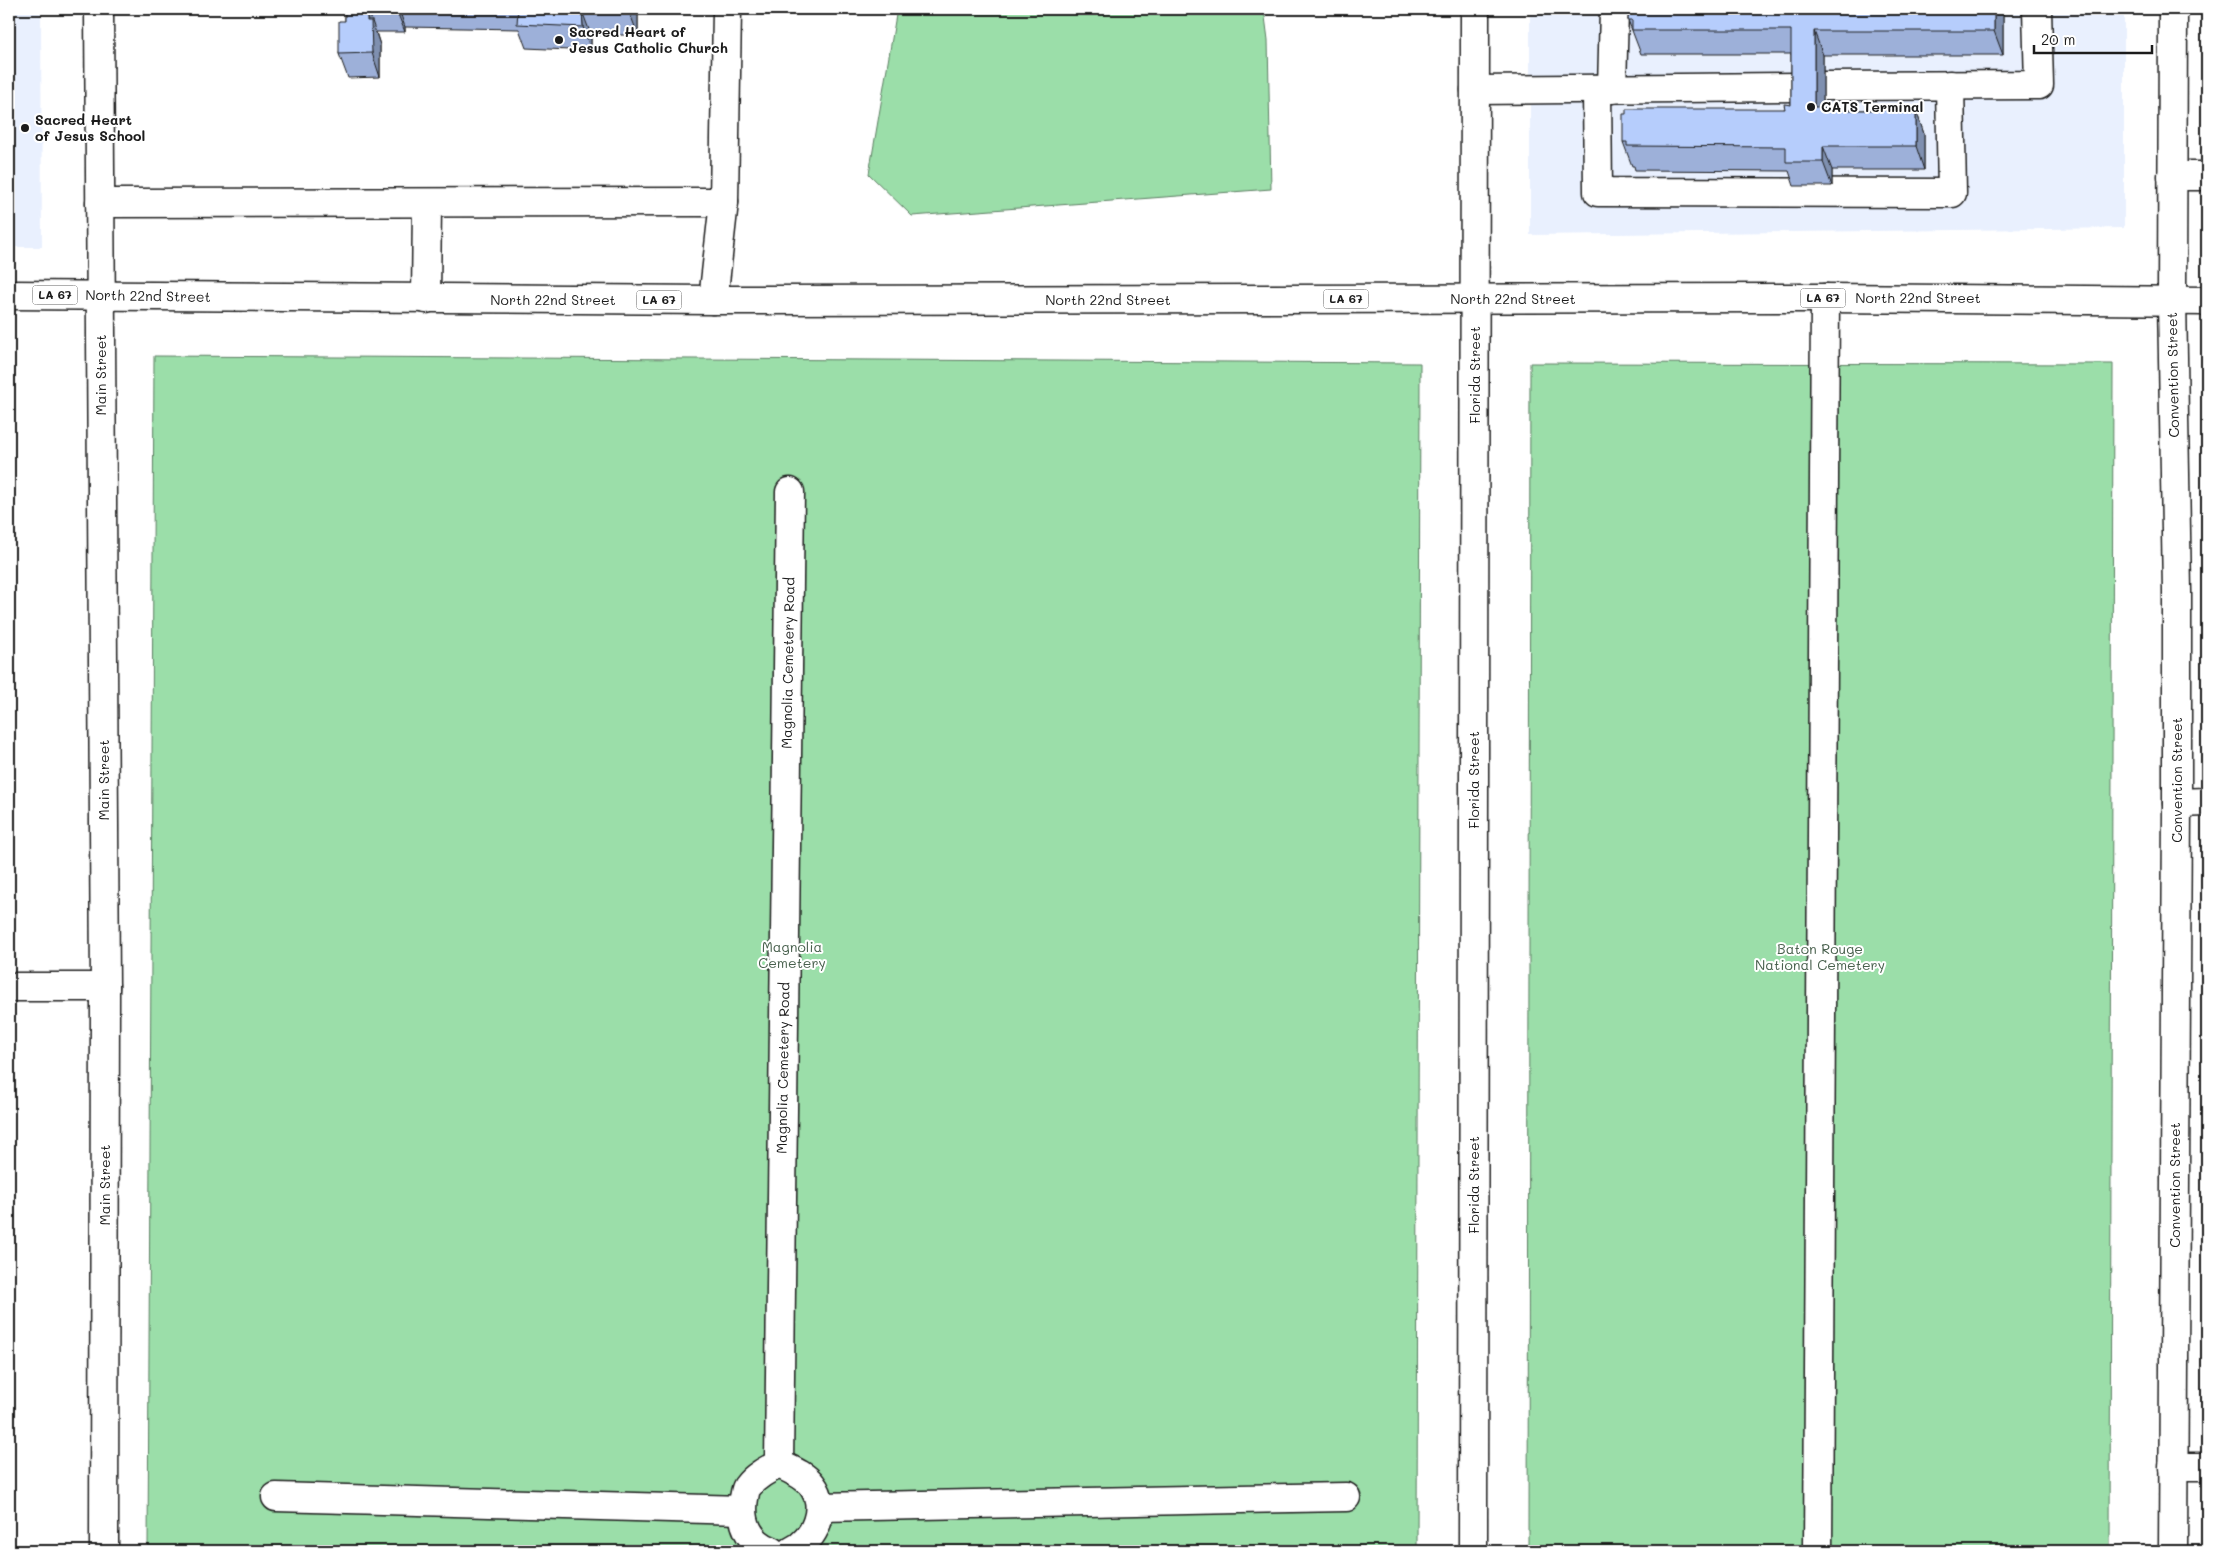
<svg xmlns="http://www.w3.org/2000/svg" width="2216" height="1560" font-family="Mali,sans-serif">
	<rect width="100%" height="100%" fill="#fff"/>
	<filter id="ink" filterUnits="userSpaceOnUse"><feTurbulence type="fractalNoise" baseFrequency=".02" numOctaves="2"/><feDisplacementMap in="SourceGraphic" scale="10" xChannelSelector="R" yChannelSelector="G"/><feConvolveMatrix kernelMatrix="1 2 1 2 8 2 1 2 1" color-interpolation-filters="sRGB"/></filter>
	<g filter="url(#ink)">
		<g fill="#e9f0fe">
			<path d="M 9,9 L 41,9 L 42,247 L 9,247 Z"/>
			<path d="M 1530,9 L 2124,9 L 2124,228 L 1530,235 Z"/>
		</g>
		<g fill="#9bdea9" stroke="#5c7d62">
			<path d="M 897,9 L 1264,9 L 1268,40 L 1271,189 L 912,216 L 869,174 Z"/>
			<path d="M 154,356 L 1420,363 L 1417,1551 L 148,1551 Z"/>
			<path d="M 1530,363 L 2113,364 L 2110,1551 L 1528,1551 Z"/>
		</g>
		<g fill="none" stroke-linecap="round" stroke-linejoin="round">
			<defs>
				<g id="minor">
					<path d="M 99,9 L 105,987 L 104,1551"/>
					<path d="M 1822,86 L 2039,85 L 2037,9"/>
					<path d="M 1597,89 L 1598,192 L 1952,193 L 1950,85"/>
					<path d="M 1612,89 L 1614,9"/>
					<path d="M 1475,90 L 1799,87"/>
					<path d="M 2172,176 L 2207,176"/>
					<path d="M 100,203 L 724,202"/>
					<path d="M 426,299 L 427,203"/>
					<path d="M 713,300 L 724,202 L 727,9"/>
					<path d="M 2177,803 L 2207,802"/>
					<path d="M 9,987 L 105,987"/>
					<path d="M 779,1464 L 790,492"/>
					<path d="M 2173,1467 L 2207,1467"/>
					<path d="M 276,1497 L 742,1510"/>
					<path d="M 820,1507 L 1346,1497"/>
					<path d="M 772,1551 C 749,1543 740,1522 744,1498 C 745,1494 745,1490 747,1487 C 755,1476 767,1470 779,1464 C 789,1469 805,1475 812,1485 C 829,1507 815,1540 792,1551"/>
					<path d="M 1818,1551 L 1825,298"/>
					<path d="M 2173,1551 L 2177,803 L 2177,591 L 2172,299 L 2173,9"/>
				</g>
				<g id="major">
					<path d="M 9,295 L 713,300 L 1825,298 L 2207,301"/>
					<path d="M 1473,1551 L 1475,9"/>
				</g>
			</defs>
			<use href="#minor" stroke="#1c1c1c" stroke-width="31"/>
			<use href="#major" stroke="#1c1c1c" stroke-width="31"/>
			<use href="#minor" stroke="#fff" stroke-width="28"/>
			<use href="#major" stroke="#fff" stroke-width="28"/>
		</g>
		<g fill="#9db0d9" stroke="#1c1c1c">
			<path d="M 345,9 L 660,9 L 660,11 L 638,12 L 638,35 L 591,35 L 591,51 L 526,48 L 519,29 L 405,27 L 405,32 L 376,32 L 380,45 L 380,77 L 348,78 L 339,54 L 345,21 Z"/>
			<path d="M 1629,9 L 2003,9 L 2003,55 L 1823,55 L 1823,110 L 1916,110 L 1924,134 L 1924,170 L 1832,170 L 1832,186 L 1794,186 L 1789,171 L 1635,170 L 1634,166 L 1632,166 L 1623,142 L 1785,109 L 1791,105 L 1791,54 L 1641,54 L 1628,20 Z"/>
		</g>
		<g fill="#7f90b0" stroke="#1c1c1c">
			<path d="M 368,9 L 380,45 L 380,77 L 372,53 L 367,21 Z"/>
			<path d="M 396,9 L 399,9 L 405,27 L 405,32 Z"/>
			<path d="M 629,9 L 637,9 L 638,12 L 638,35 L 629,11 Z"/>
			<path d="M 1994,9 L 2003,9 L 2003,55 L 1994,31 Z"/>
			<path d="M 582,11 L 591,35 L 591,51 L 583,27 Z"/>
			<path d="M 1814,31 L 1823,55 L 1823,107 L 1831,131 L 1814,107 Z"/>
			<path d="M 1916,110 L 1924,134 L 1924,170 L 1916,146 Z"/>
			<path d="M 1823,146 L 1832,170 L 1832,186 L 1823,162 Z"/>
		</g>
		<g fill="#b6cdfc" stroke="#1c1c1c">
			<path d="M 345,9 L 367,9 L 367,21 L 371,21 L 372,53 L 339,54 L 339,21 L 345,21 Z"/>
			<path d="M 518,9 L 629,9 L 629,11 L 582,11 L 583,27 L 517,24 Z"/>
			<path d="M 1629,9 L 1994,9 L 1994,31 L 1814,31 L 1814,107 L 1822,107 L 1822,110 L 1916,110 L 1916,146 L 1823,146 L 1823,162 L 1786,162 L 1786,147 L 1627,146 L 1627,142 L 1623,142 L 1623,114 L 1626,114 L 1626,109 L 1785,109 L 1784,104 L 1791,105 L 1791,30 L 1632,30 L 1632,20 L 1628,20 Z"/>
		</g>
	</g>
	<g fill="#1c1c1c" stroke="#fff" stroke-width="2">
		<circle cx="559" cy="40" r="5"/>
		<circle cx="1811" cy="107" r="5"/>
		<circle cx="25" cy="128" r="5"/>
	</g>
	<g text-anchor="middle" stroke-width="4" stroke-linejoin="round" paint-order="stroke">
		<g fill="#fff" stroke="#606060" stroke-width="1">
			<rect x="32.5" y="285.5" width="45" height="19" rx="4"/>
			<rect x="1800.5" y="288.5" width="45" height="19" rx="4"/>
			<rect x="1323.5" y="289.5" width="45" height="19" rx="4"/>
			<rect x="636.5" y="290.5" width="45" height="19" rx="4"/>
		</g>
		<g font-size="12" font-weight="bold" fill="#1c1c1c">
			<text x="55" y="299">LA 67</text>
			<text x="1823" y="302">LA 67</text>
			<text x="1346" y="303">LA 67</text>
			<text x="659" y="304">LA 67</text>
		</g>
		<g font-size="14" font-weight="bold" fill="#1c1c1c" stroke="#fff" text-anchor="start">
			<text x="569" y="37">Sacred Heart of<tspan x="569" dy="16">Jesus Catholic Church</tspan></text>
			<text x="1821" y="112">CATS Terminal</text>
			<text x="35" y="125">Sacred Heart<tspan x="35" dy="16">of Jesus School</tspan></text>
		</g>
		<g font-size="14" fill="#1c1c1c" stroke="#fff">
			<text transform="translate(148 296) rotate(1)" y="5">North 22nd Street</text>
			<text x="1918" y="303">North 22nd Street</text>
			<text x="1513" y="304">North 22nd Street</text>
			<text x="553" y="305">North 22nd Street</text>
			<text x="1108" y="305">North 22nd Street</text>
			<text transform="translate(101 375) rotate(-90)" y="5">Main Street</text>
			<text transform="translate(1475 375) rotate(-90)" y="5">Florida Street</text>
			<text transform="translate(2173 375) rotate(-91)" y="5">Convention Street</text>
			<text transform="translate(788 663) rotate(-89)" y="5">Magnolia Cemetery Road</text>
			<text transform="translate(104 780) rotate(-90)" y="5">Main Street</text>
			<text transform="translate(1474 780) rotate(-90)" y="5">Florida Street</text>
			<text transform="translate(2177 780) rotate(-90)" y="5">Convention Street</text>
			<text transform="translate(783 1068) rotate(-89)" y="5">Magnolia Cemetery Road</text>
			<text transform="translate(105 1185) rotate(-90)" y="5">Main Street</text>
			<text transform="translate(1474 1185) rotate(-90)" y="5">Florida Street</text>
			<text transform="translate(2175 1185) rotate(-90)" y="5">Convention Street</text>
		</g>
		<g font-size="14" fill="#48604d" stroke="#fff">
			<text x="792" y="952">Magnolia<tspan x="792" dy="16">Cemetery</tspan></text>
			<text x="1820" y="954">Baton Rouge<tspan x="1820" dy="16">National Cemetery</tspan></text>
		</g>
	</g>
	<rect width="2216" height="1560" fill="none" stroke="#fff" stroke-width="30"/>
	<rect x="15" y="15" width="2186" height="1530" fill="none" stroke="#1c1c1c" stroke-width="2" filter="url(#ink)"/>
	<path d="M2034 45v8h118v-8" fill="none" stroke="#1c1c1c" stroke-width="2.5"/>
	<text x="2041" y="45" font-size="15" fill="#1c1c1c" stroke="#ffffff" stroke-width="4" paint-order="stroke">20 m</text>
</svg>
